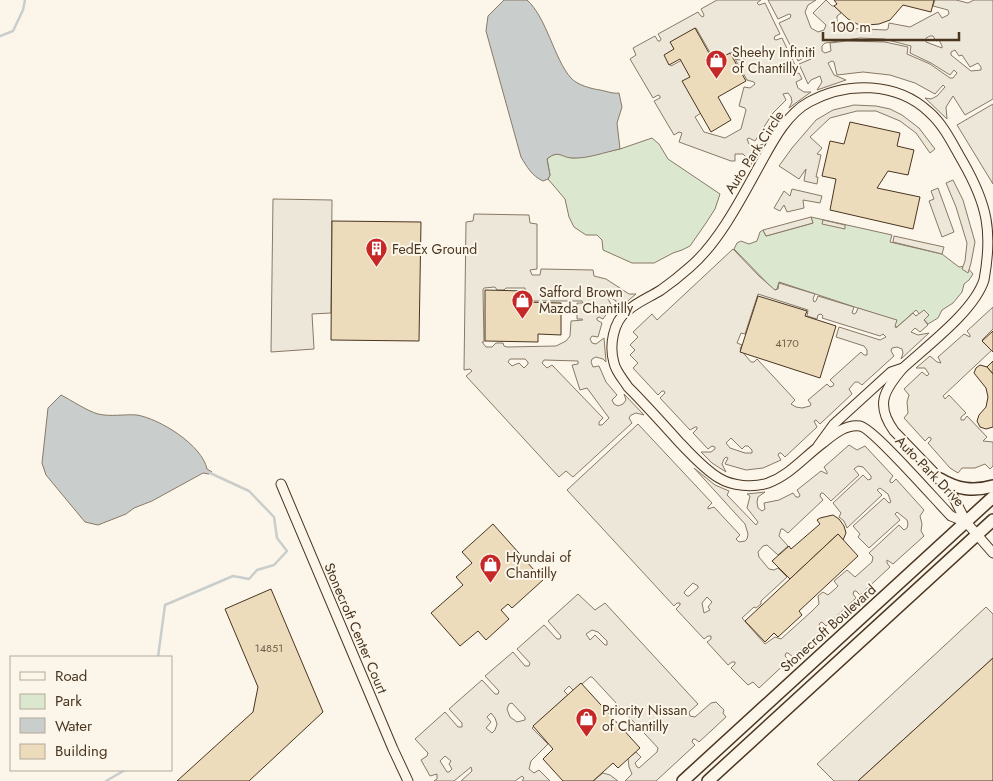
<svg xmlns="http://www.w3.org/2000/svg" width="993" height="781" font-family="Jost,sans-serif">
	<rect width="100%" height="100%" fill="#fbf6e9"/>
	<g fill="#dce7d0" stroke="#887966">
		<path d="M 652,138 L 659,144 L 668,159 L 720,194 L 715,209 L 706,223 L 690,246 L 682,250 L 673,253 L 654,263 L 632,263 L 603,250 L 602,240 L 597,235 L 586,235 L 574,227 L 569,217 L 565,199 L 548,179 L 550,175 L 547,159 L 552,155 L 559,154 L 573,158 L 620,149 Z"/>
		<path d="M 811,217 L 892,235 L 890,242 L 942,254 L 959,267 L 966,266 L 973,274 L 969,280 L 964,284 L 962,292 L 953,303 L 942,310 L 938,318 L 928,324 L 916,310 L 897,327 L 892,326 L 894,320 L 779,282 L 777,289 L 774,290 L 734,249 L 737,243 L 741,241 L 749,244 L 757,241 L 760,232 L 763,230 L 766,236 L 813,223 Z"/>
	</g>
	<g fill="#ede7d9" stroke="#887966" fill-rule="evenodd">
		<path d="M 717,0 L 761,0 L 757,3 L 759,5 L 765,3 L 780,34 L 775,36 L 774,39 L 776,40 L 782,38 L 797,69 L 791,72 L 791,74 L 793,75 L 799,73 L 802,79 L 796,82 L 798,88 L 804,92 L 811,92 L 789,108 L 792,102 L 791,97 L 788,93 L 783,94 L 786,100 L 773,113 L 755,141 L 749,138 L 747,139 L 749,144 L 753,148 L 763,144 L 749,168 L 749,160 L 743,154 L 735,154 L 735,161 L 731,161 L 679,142 L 682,133 L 679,132 L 674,135 L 654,101 L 660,98 L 660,96 L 658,95 L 653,98 L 630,59 L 636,55 L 633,48 L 655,36 L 658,41 L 660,41 L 661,39 L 658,34 L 698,12 L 701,16 L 703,17 L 704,15 L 701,9 ZM 696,28 L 716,63 L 732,52 L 734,55 L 740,53 L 745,61 L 735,59 L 747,80 L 754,82 L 755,84 L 750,88 L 744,87 L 739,106 L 745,108 L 746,110 L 741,129 L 725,138 L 704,132 L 695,117 L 701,113 L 692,77 L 682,60 L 671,66 L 665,56 L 676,50 L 672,42 Z"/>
		<path d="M 768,0 L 816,0 L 808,5 L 805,12 L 811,28 L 818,32 L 824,30 L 826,25 L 813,13 L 826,0 L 832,6 L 836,6 L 841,13 L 837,16 L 837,20 L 841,28 L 886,30 L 888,29 L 889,23 L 910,27 L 938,12 L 942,18 L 948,15 L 949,13 L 948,10 L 933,6 L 935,0 L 956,0 L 968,3 L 974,0 L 993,0 L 993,99 L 965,115 L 953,96 L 946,107 L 947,119 L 925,98 L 931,99 L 937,96 L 945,87 L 943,85 L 935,94 L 915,83 L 890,75 L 863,72 L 837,75 L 834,62 L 832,61 L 828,63 L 834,75 L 846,80 L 817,90 L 822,82 L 820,76 L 811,80 L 808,84 L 799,64 L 811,59 L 811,56 L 809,55 L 798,61 L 779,23 L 790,18 L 791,15 L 789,14 L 778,19 ZM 930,36 L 933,36 L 936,41 L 939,40 L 942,46 L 942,48 L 926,42 L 926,38 ZM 860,38 L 884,39 L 911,46 L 910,53 L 931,63 L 950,75 L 954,70 L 957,73 L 953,78 L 950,78 L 930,64 L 907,54 L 908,47 L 885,42 L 847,41 L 830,43 L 831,51 L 825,53 L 822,51 L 822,46 L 825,43 ZM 955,50 L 959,56 L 962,55 L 970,67 L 978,63 L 981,67 L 981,70 L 971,71 L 951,55 L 951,52 Z"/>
		<path d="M 993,104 L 993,184 L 957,125 Z"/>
		<path d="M 854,105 L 876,106 L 890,109 L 902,115 L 919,128 L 935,149 L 930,153 L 916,133 L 900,121 L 876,111 L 857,111 L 830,118 L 810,137 L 822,148 L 817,154 L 821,155 L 816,177 L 818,177 L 817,184 L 804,181 L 806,169 L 799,179 L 779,166 L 792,148 L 816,120 L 833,110 Z"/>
		<path d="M 953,180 L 963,200 L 975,242 L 971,263 L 968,273 L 962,269 L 965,261 L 967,243 L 956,207 L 946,183 Z"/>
		<path d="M 938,188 L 954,232 L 942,237 L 929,201 L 934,199 L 931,191 Z"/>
		<path d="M 792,189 L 822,196 L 820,203 L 803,200 L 804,208 L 787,212 L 784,205 L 780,211 L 774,208 L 784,191 L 790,196 Z"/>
		<path d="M 273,199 L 332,200 L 331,313 L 312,314 L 314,349 L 271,352 Z"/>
		<path d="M 474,214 L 529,215 L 530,223 L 537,224 L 537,269 L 530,270 L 532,275 L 540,275 L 541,269 L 593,270 L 594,276 L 606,279 L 629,294 L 636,294 L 617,310 L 616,301 L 611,298 L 608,299 L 612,306 L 603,319 L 599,317 L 597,318 L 597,320 L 602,323 L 598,337 L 592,336 L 590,339 L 592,343 L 596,344 L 604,338 L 606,362 L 603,359 L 596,357 L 592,359 L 591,362 L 593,367 L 599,366 L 606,382 L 617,395 L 612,400 L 614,404 L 618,406 L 623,404 L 626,400 L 624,394 L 644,415 L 636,413 L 631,415 L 629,418 L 632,423 L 573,477 L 566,471 L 559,477 L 466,376 L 472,371 L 470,369 L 464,370 L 466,222 L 473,221 ZM 495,287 L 497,290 L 504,290 L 506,288 L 525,288 L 526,301 L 582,301 L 583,303 L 577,303 L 577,319 L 582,319 L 583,320 L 571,321 L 570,336 L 566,341 L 556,346 L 507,347 L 504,346 L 503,343 L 496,343 L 492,347 L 486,347 L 482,342 L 484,342 L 483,290 L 484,288 ZM 510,359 L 525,359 L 528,362 L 528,364 L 524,368 L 519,363 L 512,366 L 508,362 ZM 544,360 L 578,361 L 578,364 L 572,365 L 580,390 L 587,388 L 609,418 L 602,425 L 599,425 L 599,422 L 603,418 L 552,365 L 547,368 L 542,363 Z"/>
		<path d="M 811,217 L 813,223 L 766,236 L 763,230 Z"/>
		<path d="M 823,220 L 845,225 L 845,229 L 822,224 Z"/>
		<path d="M 894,236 L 944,247 L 942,254 L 893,242 Z"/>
		<path d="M 733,249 L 759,276 L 775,290 L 778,289 L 779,283 L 815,294 L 813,299 L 814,302 L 816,301 L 818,296 L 854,307 L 852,313 L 854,314 L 856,313 L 858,308 L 897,320 L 895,326 L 896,328 L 913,313 L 916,316 L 924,310 L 929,315 L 924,320 L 928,325 L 920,332 L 915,328 L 911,332 L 918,335 L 929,333 L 901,359 L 903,353 L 902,349 L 897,347 L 892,348 L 891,351 L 894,356 L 862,385 L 858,382 L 855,382 L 849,389 L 852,394 L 820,424 L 816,420 L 814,421 L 817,427 L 785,457 L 781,453 L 779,453 L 778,455 L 781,460 L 763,468 L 746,470 L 725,464 L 728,458 L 726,457 L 724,459 L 722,464 L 726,472 L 712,463 L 701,452 L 711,452 L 715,449 L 715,447 L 712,446 L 708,449 L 693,433 L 697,429 L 697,427 L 695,427 L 690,430 L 660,398 L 665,393 L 664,391 L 662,391 L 658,395 L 633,368 L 638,363 L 630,355 L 635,350 L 630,345 L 638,337 L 633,332 L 652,314 L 657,320 ZM 758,294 L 808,310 L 807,316 L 817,319 L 818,315 L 821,314 L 823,316 L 822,318 L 880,336 L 883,334 L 886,337 L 880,340 L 839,327 L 836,337 L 864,346 L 867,350 L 867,355 L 864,355 L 861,352 L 830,380 L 834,384 L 833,386 L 830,387 L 827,384 L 808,400 L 811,404 L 810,406 L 802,408 L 796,407 L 791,404 L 795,400 L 772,375 L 757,359 L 754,362 L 751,362 L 740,349 L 742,345 L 737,343 L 741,333 L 745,334 ZM 731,438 L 742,449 L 745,446 L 748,446 L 752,450 L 752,453 L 745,453 L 730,448 L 726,443 Z"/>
		<path d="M 993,307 L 993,329 L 982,340 L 993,349 L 943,396 L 945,399 L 949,395 L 966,413 L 961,417 L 961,420 L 964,420 L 967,416 L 987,437 L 983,441 L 993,442 L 993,466 L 990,469 L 985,464 L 975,468 L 962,468 L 958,473 L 950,468 L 928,443 L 931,440 L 931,438 L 929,437 L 925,441 L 904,418 L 908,413 L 907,402 L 909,395 L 904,389 L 922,372 L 927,376 L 929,374 L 925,368 L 916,368 L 930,356 L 937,362 L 941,363 L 938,357 L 964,334 L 970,337 L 970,335 L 967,331 Z"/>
		<path d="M 638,424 L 712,503 L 708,507 L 708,509 L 714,507 L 740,535 L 736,539 L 739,542 L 745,541 L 747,539 L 748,534 L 745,524 L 694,468 L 715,485 L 729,491 L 727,495 L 756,525 L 758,522 L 747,508 L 750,496 L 747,494 L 765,492 L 758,497 L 757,502 L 758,508 L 762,511 L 765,509 L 764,503 L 779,500 L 793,493 L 796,497 L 799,497 L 800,495 L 797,490 L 821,471 L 827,474 L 827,472 L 824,467 L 849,445 L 857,450 L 865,446 L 893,476 L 890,480 L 890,482 L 892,483 L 896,479 L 924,510 L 920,516 L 922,524 L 921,531 L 924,536 L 893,564 L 887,560 L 887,563 L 890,567 L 860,595 L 856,591 L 854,591 L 853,594 L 856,598 L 826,626 L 822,622 L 820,623 L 819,625 L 823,629 L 793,657 L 788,653 L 786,653 L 785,656 L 789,660 L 759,688 L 753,682 L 748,685 L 731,668 L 735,664 L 735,662 L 732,662 L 728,665 L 707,642 L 711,639 L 711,636 L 708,636 L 704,639 L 676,609 L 680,605 L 680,603 L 677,603 L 674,606 L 567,490 ZM 858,466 L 863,467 L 871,476 L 871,479 L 868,480 L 863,475 L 833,503 L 841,513 L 839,517 L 844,521 L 847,528 L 882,495 L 877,490 L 880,488 L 888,494 L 891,502 L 889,503 L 884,498 L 853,526 L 860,534 L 858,537 L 869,548 L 900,520 L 895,514 L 897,512 L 907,520 L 908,524 L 907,528 L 904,530 L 899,525 L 869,553 L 873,557 L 872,562 L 855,577 L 847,570 L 834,581 L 838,586 L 835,589 L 828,595 L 823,592 L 818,596 L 819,604 L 811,612 L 781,639 L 775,637 L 765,644 L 742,618 L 754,607 L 756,608 L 761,604 L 761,601 L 787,577 L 778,568 L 774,570 L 769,569 L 759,557 L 758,552 L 763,546 L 767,545 L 778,555 L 788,546 L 779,536 L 781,529 L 783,529 L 788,533 L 823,500 L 820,496 L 821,493 L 823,493 L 831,501 L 859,475 L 854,469 ZM 693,583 L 698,586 L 698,588 L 689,596 L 687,596 L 684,593 L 685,591 ZM 707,597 L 712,602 L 708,607 L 710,610 L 704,613 L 702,603 Z"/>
		<path d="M 578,594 L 595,610 L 605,603 L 698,704 L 689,712 L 690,716 L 695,717 L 711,703 L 716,702 L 724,710 L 723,713 L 726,717 L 699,742 L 695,739 L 693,739 L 692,742 L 695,745 L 656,781 L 625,781 L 632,774 L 629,767 L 628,758 L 636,752 L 641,757 L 635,763 L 637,767 L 639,768 L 657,752 L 658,748 L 592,677 L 590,677 L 574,691 L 569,686 L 564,691 L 568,695 L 532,728 L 548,744 L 531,761 L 529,769 L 534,773 L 539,770 L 550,781 L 522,781 L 524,778 L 522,776 L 515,781 L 461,781 L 472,771 L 471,767 L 454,781 L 434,781 L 437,779 L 437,774 L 430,776 L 421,760 L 427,756 L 428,753 L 415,739 L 445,712 L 458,727 L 462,727 L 462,723 L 449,709 L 482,680 L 495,694 L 498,694 L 499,691 L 485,676 L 513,652 L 525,666 L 529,666 L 530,663 L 517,649 L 544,625 L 557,639 L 560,639 L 561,636 L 548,621 ZM 592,630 L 598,632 L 607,641 L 607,645 L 605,645 L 595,635 L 590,640 L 586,634 ZM 512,703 L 525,717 L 525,720 L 517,722 L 510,717 L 507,709 L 509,704 ZM 491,713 L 495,718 L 497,724 L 495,730 L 492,733 L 486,728 L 491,722 L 487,717 ZM 445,756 L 451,761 L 449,764 L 452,769 L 449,772 L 447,772 L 440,761 Z"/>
		<path d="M 986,607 L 993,614 L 993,658 L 858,781 L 834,781 L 817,764 Z"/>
		<path d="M 603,773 L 610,775 L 618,781 L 593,781 Z"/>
	</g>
	<g fill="#c9cecd" stroke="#887966">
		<path d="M 504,0 L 527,0 C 547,18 554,59 571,78 C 577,85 592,89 600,90 C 606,91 613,94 619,93 L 622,107 L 617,123 L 620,149 C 606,152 586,159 573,158 C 561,158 559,149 547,159 L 550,175 L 548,179 L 543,181 C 532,176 527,167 521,157 L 486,31 L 488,16 Z"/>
		<path d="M 61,395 C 71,400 87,411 98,414 C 111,417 124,414 137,415 C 160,419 202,445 207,469 L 212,472 L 209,474 L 203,473 L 152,501 L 134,508 L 126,514 L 98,525 L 85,522 L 46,475 L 42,463 L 48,408 Z"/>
	</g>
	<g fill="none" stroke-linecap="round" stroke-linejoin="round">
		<g stroke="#c9cecd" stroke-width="2.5">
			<path d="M 0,36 L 13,31 L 23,10 L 25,0"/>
			<path d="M 158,657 L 165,605 L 233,576 L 249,579 L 257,570 L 274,565 L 287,551 L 277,538 L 274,517 L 249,491 L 210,473"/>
			<path d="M 106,781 L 125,770"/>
		</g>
	</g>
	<g fill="#ecdcbc" stroke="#4a3520">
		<path d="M 834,0 L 934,0 L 931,12 L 903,5 L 890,20 L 879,24 L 868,25 L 857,24 L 848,19 L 834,6 L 837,4 Z"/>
		<path d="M 695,28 L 714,62 L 730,53 L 746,81 L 718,97 L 731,120 L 711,132 L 682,81 L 690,77 L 680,59 L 669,65 L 664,55 L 674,49 L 670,42 Z"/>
		<path d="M 850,122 L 900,133 L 897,146 L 914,150 L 908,175 L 888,171 L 877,188 L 920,197 L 913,229 L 830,210 L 836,179 L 822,176 L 830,141 L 844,144 Z"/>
		<path d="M 332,221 L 421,222 L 419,341 L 331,340 Z"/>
		<path d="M 485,290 L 524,291 L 524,302 L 561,303 L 561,335 L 538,334 L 538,342 L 485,341 Z"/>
		<path d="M 758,296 L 807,311 L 805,316 L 836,326 L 820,378 L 740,352 Z"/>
		<path d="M 993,331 L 993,352 L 982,341 Z"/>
		<path d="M 993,361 L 993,374 L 987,367 Z"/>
		<path d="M 980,365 L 987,367 L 993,374 L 993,427 L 986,429 L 980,427 L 977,421 L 979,415 L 986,407 L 988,397 L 986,388 L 974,373 L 976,368 Z"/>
		<path d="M 833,515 L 839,519 L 844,526 L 846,533 L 843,540 L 838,534 L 790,579 L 772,561 L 789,546 L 791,549 L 820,524 L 817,520 L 820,518 Z"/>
		<path d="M 493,524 L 543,580 L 512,608 L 508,604 L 501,610 L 509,619 L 486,640 L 478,631 L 460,646 L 431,613 L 463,585 L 456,577 L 472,563 L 462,552 Z"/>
		<path d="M 838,534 L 858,556 L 799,611 L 802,615 L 778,637 L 774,633 L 765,642 L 745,621 Z"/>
		<path d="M 271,589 L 323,712 L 249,781 L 177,781 L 253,712 L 258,687 L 225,609 Z"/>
		<path d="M 993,658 L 993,781 L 858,781 Z"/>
		<path d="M 581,683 L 640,748 L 618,768 L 613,763 L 593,781 L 563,781 L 543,759 L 553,749 L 533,726 Z"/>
	</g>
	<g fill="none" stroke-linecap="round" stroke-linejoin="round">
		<defs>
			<g id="street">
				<path d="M 903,368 C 884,390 875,405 894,431 L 949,488 L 966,522 L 993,553"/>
				<path d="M 818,446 L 834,424 L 891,372 L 903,368 C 928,345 974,311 984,280 C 993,231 987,204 963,162 C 953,145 944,125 929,112 C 897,82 847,81 809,102 C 785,115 771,145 758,168 C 740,201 718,243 690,267 C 681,275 671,283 661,290 C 650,297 637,302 627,311 C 613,322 609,346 614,363 C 616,372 623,379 628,387 C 646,405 663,424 680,443 C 692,455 704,469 719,478 C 732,486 753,488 768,483 C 790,475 804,457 823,443 C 833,435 845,424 860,426 C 873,428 937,502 951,516 L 966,522"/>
				<path d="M 281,484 L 393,749 L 408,781"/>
			</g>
			<g id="secondary">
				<path d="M 940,479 C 957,489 973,492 993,486"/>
				<path d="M 683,781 L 993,497"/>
				<path d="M 708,781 L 993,520"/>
			</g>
		</defs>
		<use href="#street" stroke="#4a3520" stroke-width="11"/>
		<use href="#secondary" stroke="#4a3520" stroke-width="14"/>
		<use href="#street" stroke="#fbf6e9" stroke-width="9"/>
		<use href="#secondary" stroke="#fbf6e9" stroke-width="11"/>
	</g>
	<defs>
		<symbol id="shop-pin" viewBox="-11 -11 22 30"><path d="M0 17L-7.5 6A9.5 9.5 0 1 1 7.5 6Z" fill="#c62828" stroke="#fbf6e9"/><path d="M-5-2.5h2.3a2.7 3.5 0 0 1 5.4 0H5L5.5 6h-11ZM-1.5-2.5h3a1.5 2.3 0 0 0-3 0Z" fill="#fff"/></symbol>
		<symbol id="building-pin" viewBox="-11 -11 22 30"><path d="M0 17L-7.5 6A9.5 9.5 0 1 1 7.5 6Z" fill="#c62828" stroke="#fbf6e9"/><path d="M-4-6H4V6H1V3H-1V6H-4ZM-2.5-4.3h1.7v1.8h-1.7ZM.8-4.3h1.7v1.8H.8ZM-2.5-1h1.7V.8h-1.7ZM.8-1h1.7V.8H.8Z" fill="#fff"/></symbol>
	</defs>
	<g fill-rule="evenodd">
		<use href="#shop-pin" x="704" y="48" width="25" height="34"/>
		<use href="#building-pin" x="364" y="236" width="25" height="34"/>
		<use href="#shop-pin" x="510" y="288" width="25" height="34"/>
		<use href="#shop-pin" x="478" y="552" width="25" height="34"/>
		<use href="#shop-pin" x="574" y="706" width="25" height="34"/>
	</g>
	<g text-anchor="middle" stroke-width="4" stroke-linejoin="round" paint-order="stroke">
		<g font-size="11" fill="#725f47">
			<text x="787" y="347">4170</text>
			<text x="269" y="652">14851</text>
		</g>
		<g font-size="14" fill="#4a3520" stroke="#fbf6e9" text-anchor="start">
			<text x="732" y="57">Sheehy Infiniti<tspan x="732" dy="16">of Chantilly</tspan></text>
			<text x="392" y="254">FedEx Ground</text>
			<text x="539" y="297">Safford Brown<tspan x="539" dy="16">Mazda Chantilly</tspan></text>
			<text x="506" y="562">Hyundai of<tspan x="506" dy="16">Chantilly</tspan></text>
			<text x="602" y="715">Priority Nissan<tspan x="602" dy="16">of Chantilly</tspan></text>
		</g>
		<g font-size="14" fill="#4a3520" stroke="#fbf6e9">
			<text transform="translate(754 152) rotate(-57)" y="5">Auto Park Circle</text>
			<text transform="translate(930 471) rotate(46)" y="5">Auto Park Drive</text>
			<text transform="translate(356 628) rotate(67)" y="5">Stonecroft Center Court</text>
			<text transform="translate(828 628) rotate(-42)" y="5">Stonecroft Boulevard</text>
		</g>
	</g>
	<rect x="10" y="656" width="162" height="115" fill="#fbf6e9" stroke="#b4a999"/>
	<rect x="20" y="672" width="25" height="8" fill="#fbf6e9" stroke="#b4a999"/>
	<text x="55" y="681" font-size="15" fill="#4a3520">Road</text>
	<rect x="20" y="694" width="25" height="15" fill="#dce7d0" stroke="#b4a999"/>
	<text x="55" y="706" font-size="15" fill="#4a3520">Park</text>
	<rect x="20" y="718" width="25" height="15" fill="#c9cecd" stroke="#b4a999"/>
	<text x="55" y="731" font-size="15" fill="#4a3520">Water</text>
	<rect x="20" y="744" width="25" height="15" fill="#ecdcbc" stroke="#b4a999"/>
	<text x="55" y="756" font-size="15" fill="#4a3520">Building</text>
	<path d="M823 32v8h136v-8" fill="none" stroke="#4a3520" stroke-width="2.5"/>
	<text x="830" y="32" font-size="15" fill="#4a3520" stroke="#fbf6e9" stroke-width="4" paint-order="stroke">100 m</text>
</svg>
